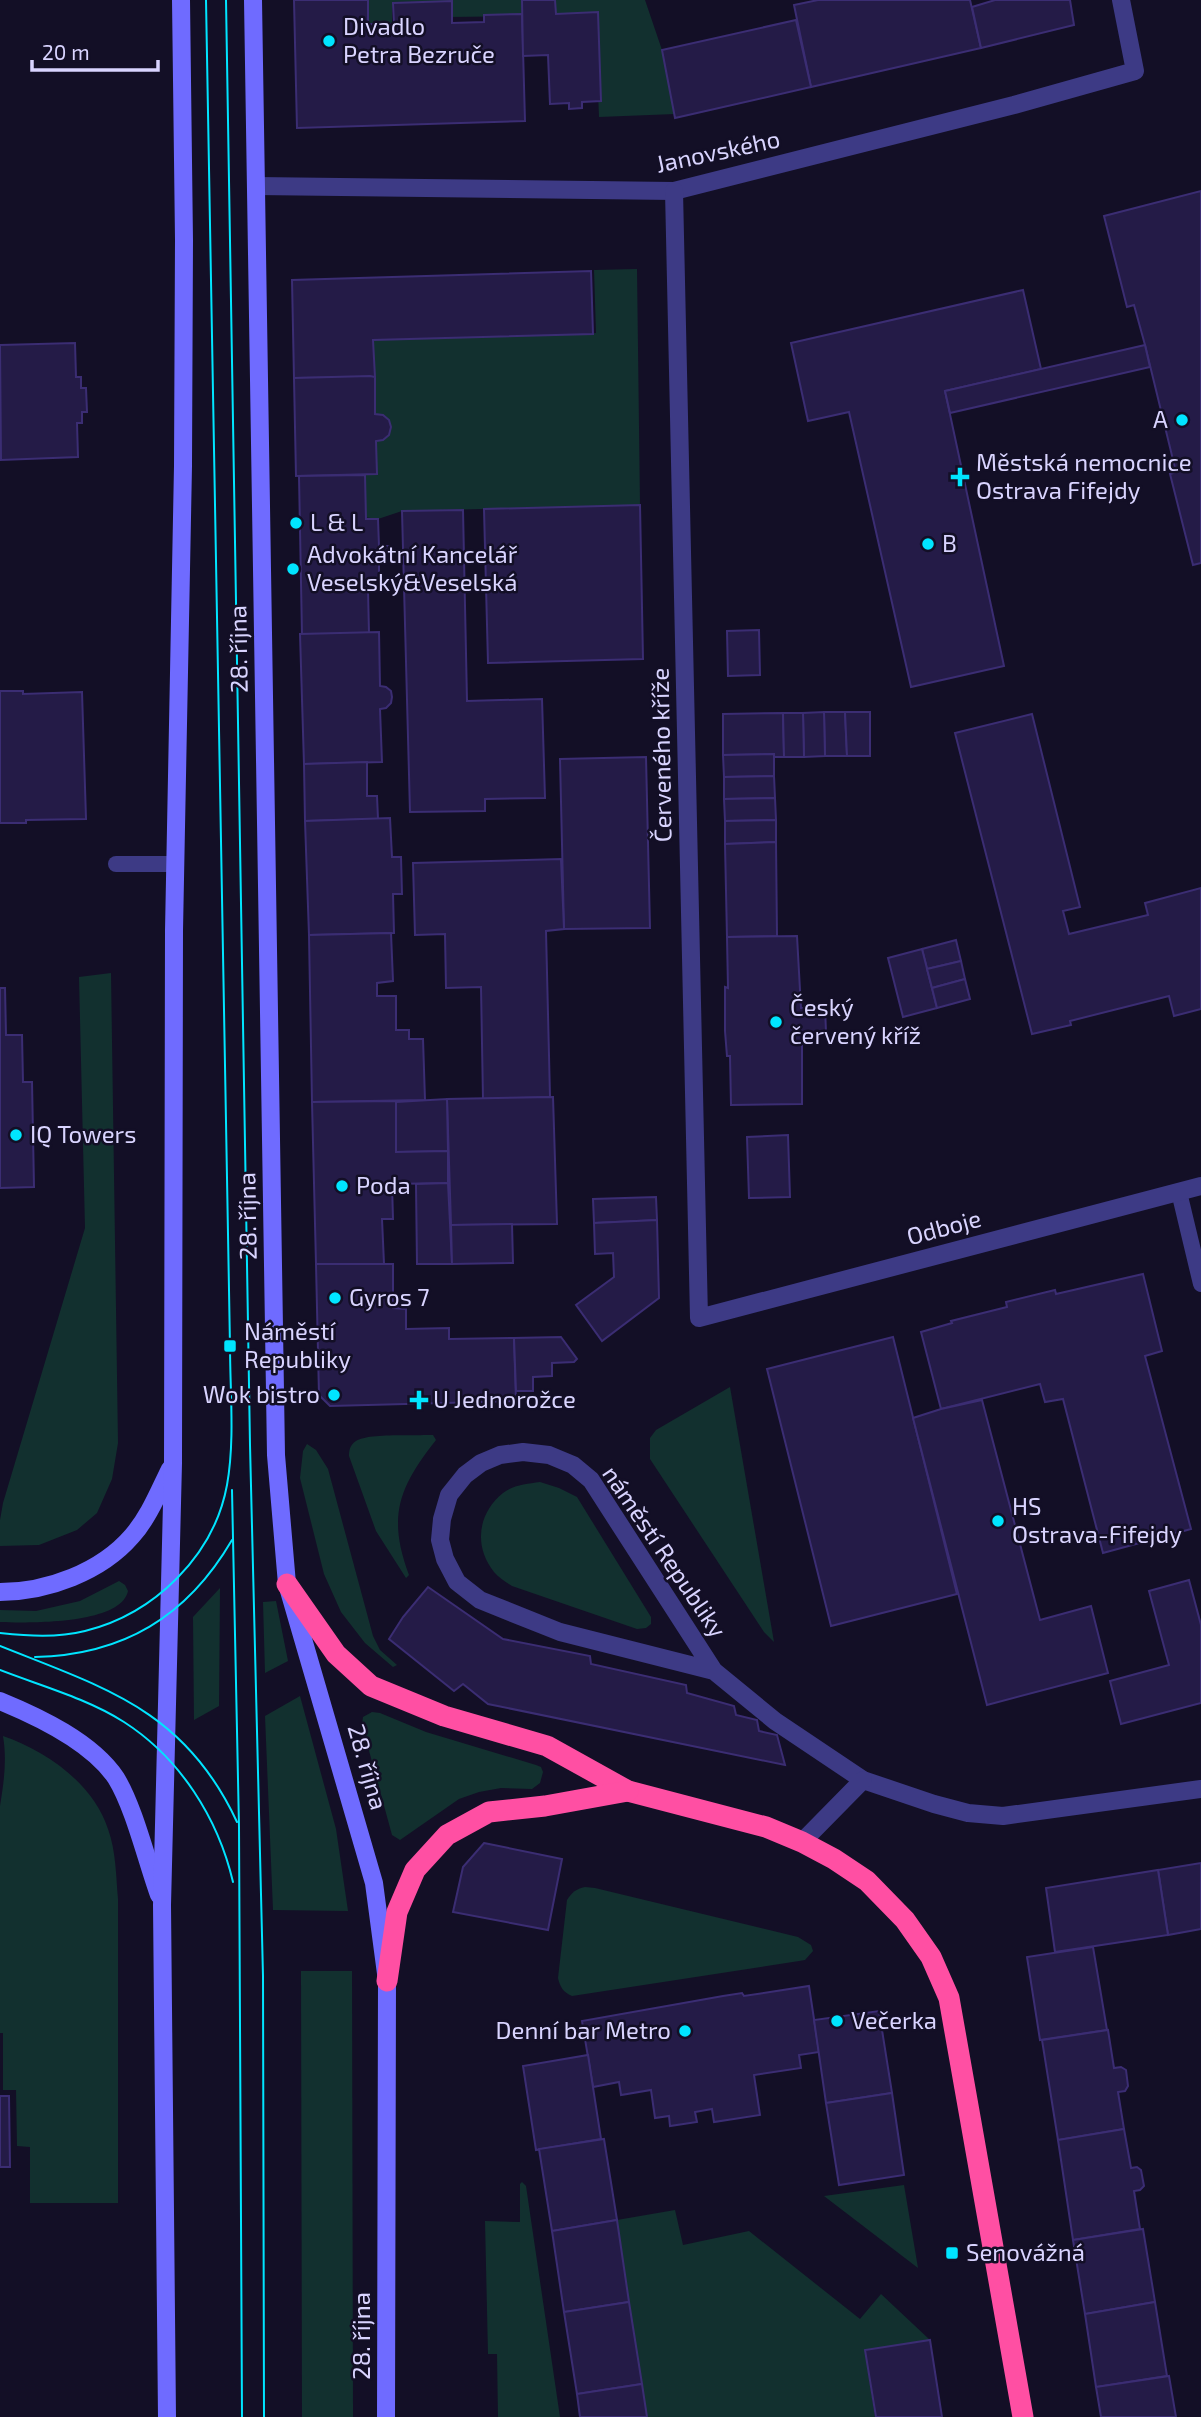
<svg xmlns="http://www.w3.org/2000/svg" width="1201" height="2417" font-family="'Exo 2',sans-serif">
	<rect width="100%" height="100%" fill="#130f26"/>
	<g fill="#12302f">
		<path d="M 363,0 L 522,0 L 522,16 L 448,17 L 450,1 L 392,2 L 392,24 L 363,24 Z"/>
		<path d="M 555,0 L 645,0 L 662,50 L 675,114 L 599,117 L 595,15 L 556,16 Z"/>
		<path d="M 637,269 L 640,505 L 402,511 L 378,519 L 363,517 L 363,475 L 373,474 L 371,339 L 596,333 L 594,270 Z"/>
		<path d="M 111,973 L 118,1443 L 112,1479 L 97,1513 L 77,1530 L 39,1545 L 0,1546 L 0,1520 L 3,1503 L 85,1228 L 79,977 Z"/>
		<path d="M 730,1387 L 774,1642 L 764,1632 L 650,1459 L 650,1438 L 656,1430 Z"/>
		<path d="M 426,1435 L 433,1435 L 436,1440 C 399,1487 387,1516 409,1575 L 406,1578 L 376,1531 L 349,1456 C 349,1450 350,1445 356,1441 C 369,1433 409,1436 426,1435 Z"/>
		<path d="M 307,1444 L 316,1450 L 328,1469 L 373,1636 L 380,1650 L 397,1665 L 393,1667 L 365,1643 L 341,1612 L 324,1574 L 300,1478 L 303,1451 Z"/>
		<path d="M 540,1482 L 559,1488 L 577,1497 L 651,1617 L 651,1624 L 646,1628 L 637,1629 L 512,1586 C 506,1582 499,1578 494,1572 C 474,1547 477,1514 503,1493 C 513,1485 527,1484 540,1482 Z"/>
		<path d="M 119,1581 L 125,1585 L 128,1591 C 121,1625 27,1623 0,1622 L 0,1610 L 36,1611 L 80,1601 Z"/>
		<path d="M 220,1588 L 219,1706 L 194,1720 L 193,1617 Z"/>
		<path d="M 276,1601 L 288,1661 L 265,1673 L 263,1602 Z"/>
		<path d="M 300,1696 L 336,1829 L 348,1911 L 273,1910 L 265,1716 Z"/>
		<path d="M 372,1712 L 380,1713 L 426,1732 L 536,1765 L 541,1767 L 543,1772 L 540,1783 L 532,1789 L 501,1788 L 479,1792 L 459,1799 L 400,1840 L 392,1835 L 362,1725 L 363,1717 Z"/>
		<path d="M 3,1736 C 46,1751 93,1783 108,1829 C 116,1851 116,1876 118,1899 L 118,2203 L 30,2203 L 30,2147 L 17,2146 L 16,2090 L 3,2090 L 3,2033 L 0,2033 L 0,1806 C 4,1781 7,1760 3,1736 Z"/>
		<path d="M 585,1887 L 595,1888 L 798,1937 L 811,1945 L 813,1951 L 805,1960 L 799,1961 L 572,1996 C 563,1992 560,1987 558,1978 L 567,1900 C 572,1892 576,1889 585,1887 Z"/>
		<path d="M 301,1971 L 352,1971 L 353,2417 L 302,2417 Z"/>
		<path d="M 522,2182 L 526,2186 L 560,2417 L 498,2417 L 497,2354 L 488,2354 L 485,2221 L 520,2222 L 520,2184 Z"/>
		<path d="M 904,2185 L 918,2268 L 824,2196 Z"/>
		<path d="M 675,2210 L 683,2245 L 749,2231 L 860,2319 L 881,2294 L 930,2340 L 865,2351 L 875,2417 L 645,2417 L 617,2220 Z"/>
	</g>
	<g fill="#241b47" stroke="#3b2d73" stroke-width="2">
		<path d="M 294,0 L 368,0 L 368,24 L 394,24 L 393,3 L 452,1 L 452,23 L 484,22 L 484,15 L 522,14 L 525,121 L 297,128 Z"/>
		<path d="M 522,0 L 555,0 L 556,14 L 598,12 L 601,101 L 582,102 L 582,108 L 569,109 L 569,103 L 550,104 L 548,55 L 523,56 Z"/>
		<path d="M 818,0 L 970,0 L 981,48 L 811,87 L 794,5 Z"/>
		<path d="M 995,0 L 1070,0 L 1074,25 L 981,48 L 972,7 Z"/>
		<path d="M 796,20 L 811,87 L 675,118 L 662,50 Z"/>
		<path d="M 1201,191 L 1201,563 L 1193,565 L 1170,474 L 1176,472 L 1145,345 L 1134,305 L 1127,307 L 1104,216 Z"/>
		<path d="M 591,271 L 593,334 L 373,340 L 375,377 L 294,378 L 292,280 Z"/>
		<path d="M 1023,290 L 1041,369 L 945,391 L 1004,666 L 911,687 L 849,412 L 808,421 L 791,343 Z"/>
		<path d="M 75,343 L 76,377 L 81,377 L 81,388 L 86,388 L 87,412 L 82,412 L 82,423 L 77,423 L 78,457 L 1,460 L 0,345 Z"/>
		<path d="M 1145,345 L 1150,367 L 950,413 L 945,391 Z"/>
		<path d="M 370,376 L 375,377 L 375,414 L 383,415 L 389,420 L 391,427 L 389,435 L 383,440 L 376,441 L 377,474 L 296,476 L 294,378 Z"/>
		<path d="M 365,475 L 366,519 L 378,519 L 379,546 L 389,546 L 389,560 L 379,561 L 379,588 L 368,589 L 369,633 L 302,635 L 299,476 Z"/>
		<path d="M 640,505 L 643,659 L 488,663 L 484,509 Z"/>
		<path d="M 463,510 L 467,701 L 542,699 L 545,798 L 485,799 L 485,811 L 410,812 L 402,511 Z"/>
		<path d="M 759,630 L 760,675 L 728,676 L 727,631 Z"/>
		<path d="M 379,632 L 380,686 L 386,687 L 391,691 L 392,697 L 391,703 L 386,708 L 380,709 L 382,762 L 304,764 L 300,634 Z"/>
		<path d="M 0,691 L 23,691 L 23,694 L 82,692 L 86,819 L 26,820 L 26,823 L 0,823 Z"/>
		<path d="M 824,712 L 845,712 L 847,756 L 825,756 Z"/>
		<path d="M 824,712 L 825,756 L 804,757 L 803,713 Z"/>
		<path d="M 845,712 L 870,712 L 870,756 L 847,756 Z"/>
		<path d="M 783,713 L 784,757 L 774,757 L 774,754 L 723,755 L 723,714 Z"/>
		<path d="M 783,713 L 803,713 L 804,757 L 784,757 Z"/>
		<path d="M 1032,714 L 1080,907 L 1063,911 L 1069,934 L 1148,915 L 1145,903 L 1201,888 L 1201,1009 L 1174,1016 L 1169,996 L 1070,1021 L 1071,1025 L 1032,1034 L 955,733 Z"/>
		<path d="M 774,754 L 774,776 L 724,777 L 723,755 Z"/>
		<path d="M 646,757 L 650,928 L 564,929 L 560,759 Z"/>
		<path d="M 367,762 L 367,796 L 377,796 L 378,819 L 305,821 L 304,764 Z"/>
		<path d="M 774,776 L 775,798 L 724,799 L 724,777 Z"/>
		<path d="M 775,798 L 776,820 L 725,821 L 724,799 Z"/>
		<path d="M 390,818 L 392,857 L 401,857 L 402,894 L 393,894 L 394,933 L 309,935 L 305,821 Z"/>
		<path d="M 776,820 L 776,842 L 725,844 L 725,821 Z"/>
		<path d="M 776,842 L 777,936 L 727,937 L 725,844 Z"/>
		<path d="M 561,859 L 564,929 L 546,931 L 550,1097 L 483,1099 L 481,987 L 446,988 L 445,934 L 415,935 L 413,863 Z"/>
		<path d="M 391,933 L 393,981 L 377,983 L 377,996 L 396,996 L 396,1030 L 409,1030 L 409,1039 L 423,1039 L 425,1100 L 312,1102 L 309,935 Z"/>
		<path d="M 797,936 L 801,1008 L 825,1007 L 826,1032 L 802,1032 L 802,1104 L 731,1105 L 730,1056 L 727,1056 L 725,1031 L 725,987 L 728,988 L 727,937 Z"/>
		<path d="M 956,940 L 961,961 L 927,969 L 922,949 Z"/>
		<path d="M 922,949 L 937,1008 L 903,1017 L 888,958 Z"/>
		<path d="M 961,961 L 965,979 L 932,988 L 927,969 Z"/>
		<path d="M 965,979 L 970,999 L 937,1008 L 932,988 Z"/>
		<path d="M 0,988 L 5,988 L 6,1035 L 22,1035 L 23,1082 L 32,1082 L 34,1187 L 0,1188 Z"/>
		<path d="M 553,1097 L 557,1224 L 451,1225 L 447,1099 Z"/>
		<path d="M 447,1099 L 448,1151 L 396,1152 L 396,1102 Z"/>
		<path d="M 396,1101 L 396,1152 L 448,1151 L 448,1183 L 392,1184 L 393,1219 L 382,1219 L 384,1264 L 316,1264 L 312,1102 Z"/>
		<path d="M 788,1135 L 790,1197 L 749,1198 L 747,1137 Z"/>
		<path d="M 448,1183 L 452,1264 L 417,1264 L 416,1184 Z"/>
		<path d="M 656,1197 L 657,1220 L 594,1223 L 593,1199 Z"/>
		<path d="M 657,1220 L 659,1298 L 602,1341 L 576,1305 L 614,1277 L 613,1253 L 595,1254 L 594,1223 Z"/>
		<path d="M 512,1224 L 513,1263 L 452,1264 L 451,1225 Z"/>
		<path d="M 316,1264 L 393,1264 L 393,1308 L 406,1309 L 406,1329 L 449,1328 L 449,1339 L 514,1338 L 516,1401 L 330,1406 L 319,1395 Z"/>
		<path d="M 1143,1274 L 1162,1351 L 1145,1356 L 1191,1529 L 1103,1553 L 1063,1399 L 1045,1402 L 1040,1384 L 941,1409 L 921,1332 L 952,1323 L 951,1321 L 1007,1307 L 1006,1302 L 1055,1290 L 1056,1294 Z"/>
		<path d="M 561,1337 L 577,1359 L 574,1362 L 552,1363 L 552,1376 L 533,1377 L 533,1391 L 516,1391 L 514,1338 Z"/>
		<path d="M 893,1337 L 957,1594 L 831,1626 L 767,1369 Z"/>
		<path d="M 982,1400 L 1040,1620 L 1091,1606 L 1108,1673 L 987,1705 L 913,1418 L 941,1409 Z"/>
		<path d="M 1189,1580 L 1201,1625 L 1201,1703 L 1121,1724 L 1110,1681 L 1169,1665 L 1149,1591 Z"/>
		<path d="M 428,1587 L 503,1639 L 590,1656 L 591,1664 L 686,1685 L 687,1693 L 734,1706 L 736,1715 L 757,1720 L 759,1731 L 777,1735 L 785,1765 L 488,1704 L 463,1684 L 454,1691 L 389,1639 L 403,1617 Z"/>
		<path d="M 484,1843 L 562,1859 L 548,1930 L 453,1912 L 463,1867 Z"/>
		<path d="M 1201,1863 L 1201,1929 L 1168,1935 L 1158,1870 Z"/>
		<path d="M 1158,1870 L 1168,1935 L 1055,1952 L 1046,1888 Z"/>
		<path d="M 1093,1947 L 1107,2030 L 1040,2040 L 1027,1957 Z"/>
		<path d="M 809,1986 L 819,2052 L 799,2055 L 801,2068 L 754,2075 L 760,2115 L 714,2122 L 712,2109 L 695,2112 L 697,2122 L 670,2126 L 669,2116 L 655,2118 L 651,2090 L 621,2095 L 619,2082 L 593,2087 L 582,2021 L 723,1996 L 742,1993 L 744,1996 Z"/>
		<path d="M 879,2011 L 892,2093 L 826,2103 L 814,2020 Z"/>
		<path d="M 1108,2030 L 1114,2068 L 1121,2067 L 1126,2070 L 1128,2086 L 1125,2091 L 1118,2092 L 1124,2129 L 1058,2140 L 1042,2040 Z"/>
		<path d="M 588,2055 L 601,2139 L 536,2150 L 523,2066 Z"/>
		<path d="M 892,2093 L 904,2175 L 839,2185 L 826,2103 Z"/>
		<path d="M 0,2096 L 9,2096 L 10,2167 L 0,2167 Z"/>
		<path d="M 1124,2129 L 1131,2168 L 1137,2167 L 1141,2170 L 1144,2186 L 1140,2190 L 1134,2191 L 1140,2229 L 1073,2240 L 1058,2140 Z"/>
		<path d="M 604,2139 L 617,2220 L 552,2231 L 539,2149 Z"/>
		<path d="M 617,2220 L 629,2302 L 564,2312 L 552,2231 Z"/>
		<path d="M 1143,2229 L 1155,2302 L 1085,2314 L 1073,2240 Z"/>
		<path d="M 629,2302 L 642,2384 L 577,2394 L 564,2312 Z"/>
		<path d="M 1155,2302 L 1167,2376 L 1096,2387 L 1085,2314 Z"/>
		<path d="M 930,2340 L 942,2417 L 876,2417 L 865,2350 Z"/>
		<path d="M 1169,2376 L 1176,2417 L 1101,2417 L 1096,2387 Z"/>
		<path d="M 642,2384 L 647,2417 L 580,2417 L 577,2394 Z"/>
	</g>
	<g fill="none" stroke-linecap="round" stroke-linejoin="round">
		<g stroke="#3d3a85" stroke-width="16">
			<path d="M 116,864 L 175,864"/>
			<path d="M 1179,1192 L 1201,1284"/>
		</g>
		<g stroke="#3d3a85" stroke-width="18">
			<path d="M 256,186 L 674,191 L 1014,105 L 1135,71 L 1121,0"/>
			<path d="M 674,191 L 699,1318 L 1201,1186"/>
			<path d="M 714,1671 L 591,1480 L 573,1465 L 549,1455 L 523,1452 L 500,1455 L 481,1463 L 465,1475 L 449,1495 L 442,1519 L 440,1540 L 445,1559 L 457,1582 L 480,1600 L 560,1632 L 714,1671 L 775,1721 L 863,1780 L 934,1804 L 968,1813 L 1003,1816 L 1201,1789"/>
			<path d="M 802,1842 L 863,1780"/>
		</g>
		<g stroke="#6f6bff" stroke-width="18">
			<path d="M 253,0 L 276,1455 L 287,1584 L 374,1883 L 387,1981 L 386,2417"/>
			<path d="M 0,1592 C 47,1592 101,1572 132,1536 C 149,1517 159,1491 170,1469"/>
			<path d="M 0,1701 C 39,1717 92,1742 116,1778 C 134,1807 147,1862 159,1895"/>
			<path d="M 167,2417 L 162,1905 L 173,1463 L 174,931 L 183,466 L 184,240 L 181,0"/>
		</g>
		<g stroke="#ff4fa3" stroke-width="21">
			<path d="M 287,1584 L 336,1654 L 371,1686 L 444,1716 L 547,1746 L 628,1791 L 766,1827 L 802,1842 L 834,1859 L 867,1881 L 905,1920 L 931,1957 L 949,1998 L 1023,2417"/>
			<path d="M 387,1981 L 397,1912 L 415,1870 L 447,1835 L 489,1812 L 545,1806 L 628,1791"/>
		</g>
		<g stroke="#00e5ff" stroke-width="2">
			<path d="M 226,0 L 250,1445 L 263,1976 L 264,2417"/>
			<path d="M 232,1490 L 239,1827 L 242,2417"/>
			<path d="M 0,1633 C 28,1636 57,1638 85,1631 C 154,1614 214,1556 227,1485 C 235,1440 230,1392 230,1346 L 206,0"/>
			<path d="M 0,1646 C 105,1688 185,1710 237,1822"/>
			<path d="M 35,1657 C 123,1655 187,1617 232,1540"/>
			<path d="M 0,1670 C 41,1686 86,1698 124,1722 C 180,1758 218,1818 233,1882"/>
		</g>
	</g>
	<g fill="#00e5ff" stroke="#130f26" stroke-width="2.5">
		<circle cx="329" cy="41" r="7"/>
		<circle cx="1182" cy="420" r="7"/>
		<path d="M956.5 466.5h7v7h7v7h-7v7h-7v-7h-7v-7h7z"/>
		<circle cx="296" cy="523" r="7"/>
		<circle cx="928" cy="544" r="7"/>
		<circle cx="293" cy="569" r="7"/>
		<circle cx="776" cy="1022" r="7"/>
		<circle cx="16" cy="1135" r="7"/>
		<circle cx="342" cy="1186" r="7"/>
		<circle cx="335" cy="1298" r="7"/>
		<rect x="223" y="1339" width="14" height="14" rx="3.5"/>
		<circle cx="334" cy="1395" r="7"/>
		<path d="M415.5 1389.5h7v7h7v7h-7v7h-7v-7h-7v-7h7z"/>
		<circle cx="998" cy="1521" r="7"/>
		<circle cx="837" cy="2021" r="7"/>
		<circle cx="685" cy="2031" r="7"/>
		<rect x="945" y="2246" width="14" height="14" rx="3.5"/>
	</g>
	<g text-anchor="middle" stroke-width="5" stroke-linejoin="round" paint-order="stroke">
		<g font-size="24" fill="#d9d4ff" stroke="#130f26" text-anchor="start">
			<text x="343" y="35">Divadlo<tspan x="343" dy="28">Petra Bezruče</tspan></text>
			<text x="1168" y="428" text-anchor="end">A</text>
			<text x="976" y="471">Městská nemocnice<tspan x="976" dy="28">Ostrava Fifejdy</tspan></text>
			<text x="310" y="531">L &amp; L</text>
			<text x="942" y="552">B</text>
			<text x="307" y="563">Advokátní Kancelář<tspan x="307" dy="28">Veselský&amp;Veselská</tspan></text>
			<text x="790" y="1016">Český<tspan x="790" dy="28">červený kříž</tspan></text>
			<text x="30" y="1143">IQ Towers</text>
			<text x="356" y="1194">Poda</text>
			<text x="349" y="1306">Gyros 7</text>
			<text x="244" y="1340">Náměstí<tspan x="244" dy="28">Republiky</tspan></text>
			<text x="320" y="1403" text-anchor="end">Wok bistro</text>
			<text x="433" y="1408">U Jednorožce</text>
			<text x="1012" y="1515">HS<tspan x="1012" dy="28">Ostrava-Fifejdy</tspan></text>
			<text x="851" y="2029">Večerka</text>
			<text x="671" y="2039" text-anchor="end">Denní bar Metro</text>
			<text x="966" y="2261">Senovážná</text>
		</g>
		<g font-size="24" fill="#d9d4ff" stroke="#130f26">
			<text transform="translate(718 152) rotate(-12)" y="8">Janovského</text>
			<text transform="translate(239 649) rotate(-91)" y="8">28. října</text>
			<text transform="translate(662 755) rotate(-91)" y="8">Červeného kříže</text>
			<text transform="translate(248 1216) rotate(-91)" y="8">28. října</text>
			<text transform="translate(944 1228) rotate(-15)" y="8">Odboje</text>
			<text transform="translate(664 1552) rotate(56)" y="8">náměstí Republiky</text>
			<text transform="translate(367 1767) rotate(74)" y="8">28. října</text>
			<text transform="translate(362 2336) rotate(-90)" y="8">28. října</text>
		</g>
	</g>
	<path d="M32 60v10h126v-10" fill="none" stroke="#d9d4ff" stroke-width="3.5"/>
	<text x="42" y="60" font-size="21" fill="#d9d4ff" stroke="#130f26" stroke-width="5" paint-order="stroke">20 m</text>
</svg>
